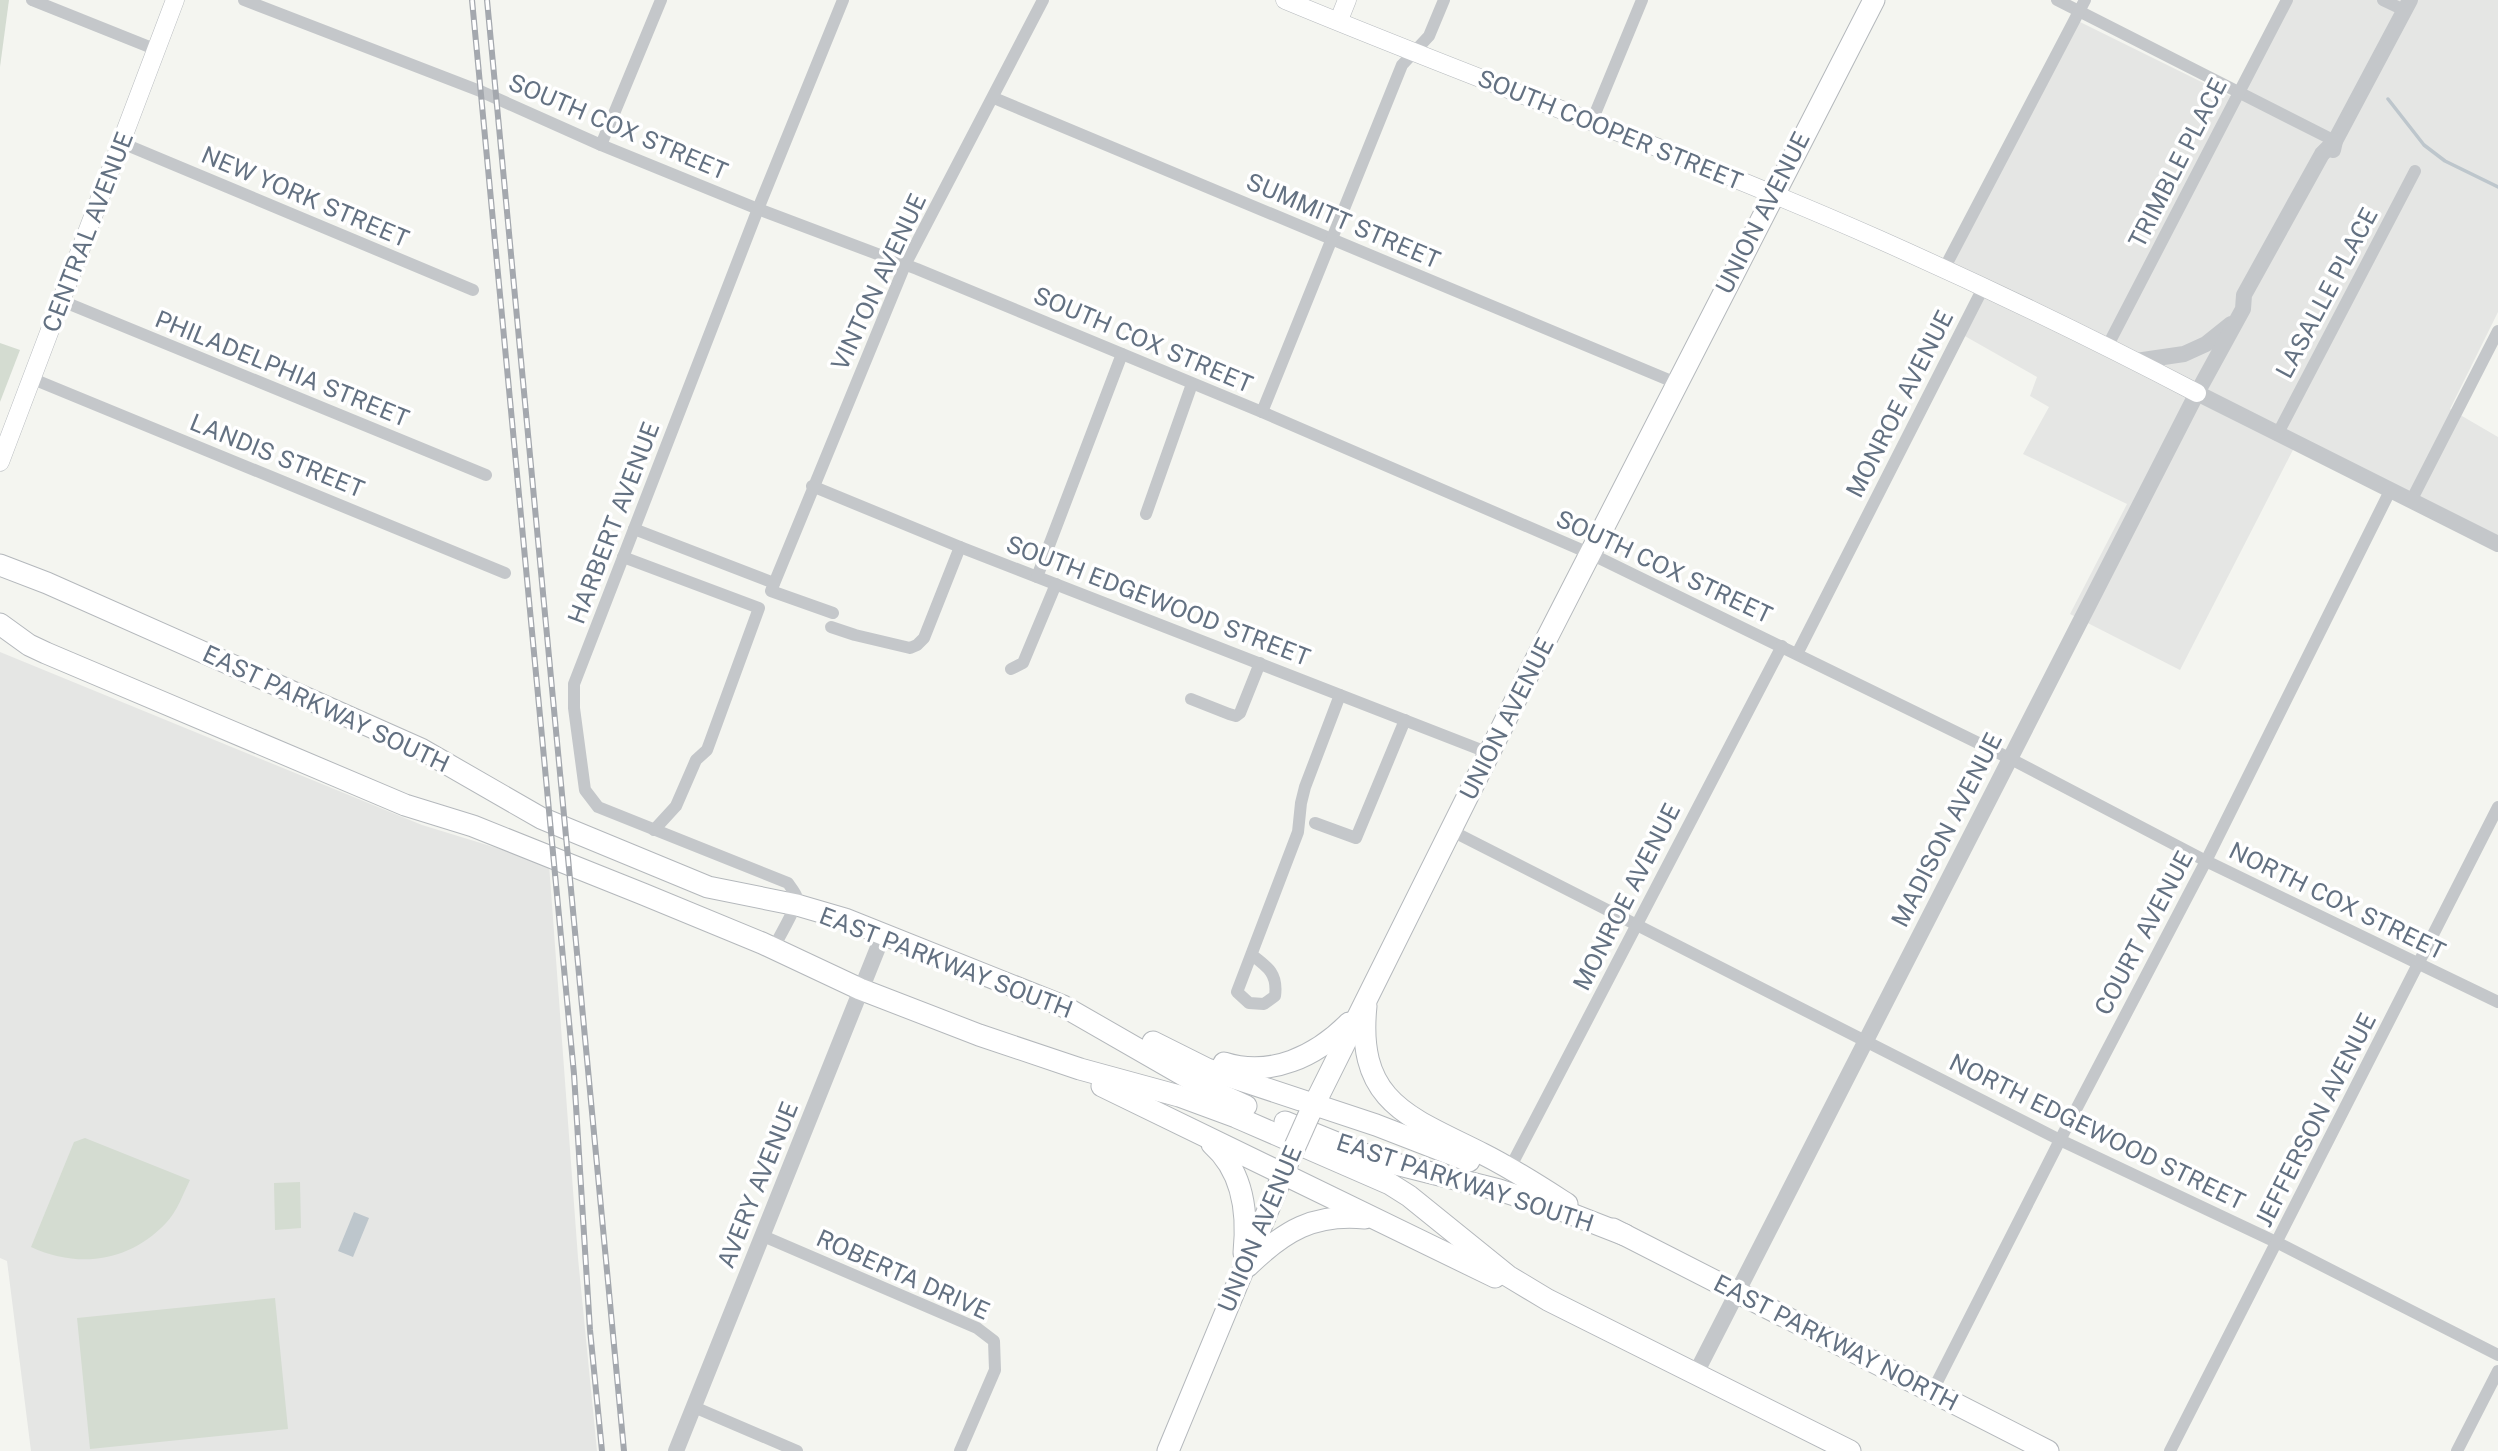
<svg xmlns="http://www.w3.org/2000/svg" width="2498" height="1451" font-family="'Public Sans',sans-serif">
	<rect width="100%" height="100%" fill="#f4f5f0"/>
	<g fill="#e5e6e4">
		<path d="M 2283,0 L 2498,0 L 2498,312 L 2450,409 L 2498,437 L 2498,540 L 2296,444 L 2180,670 L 2070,614 L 2127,504 L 2023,454 L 2049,407 L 2030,396 L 2037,377 L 1963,335 L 1988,286 L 1951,267 L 2078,21 L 2232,97 Z"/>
		<path d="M 0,652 L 422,825 L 549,864 L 578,1258 L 597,1451 L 31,1451 L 7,1261 L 0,1258 Z"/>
	</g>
	<g fill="#d4dcd1">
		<path d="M 0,0 L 9,0 L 0,67 Z"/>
		<path d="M 0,343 L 20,350 L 0,402 Z"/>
		<path d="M 85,1138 L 190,1180 C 183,1194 177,1212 166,1223 C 129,1262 79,1269 31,1247 L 74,1142 Z"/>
		<path d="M 300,1182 L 301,1228 L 275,1230 L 274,1183 Z"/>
		<path d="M 275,1298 L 288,1429 L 90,1449 L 77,1318 Z"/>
	</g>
	<path fill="#bdc6cc" d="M 354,1212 L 369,1218 L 353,1257 L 338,1251 Z"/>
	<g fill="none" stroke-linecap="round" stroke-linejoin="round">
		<path stroke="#bdc6cc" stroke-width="3.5" d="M 2388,99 L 2424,145 L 2445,161 L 2498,187"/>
		<defs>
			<g id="secondary">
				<path d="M 1285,0 C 1482,82 1683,153 1878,239 C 1986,287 2092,338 2197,393"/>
				<path d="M 1339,20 L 1347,0"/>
				<path d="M 0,462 L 175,0"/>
			</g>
			<g id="primary">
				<path d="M 0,565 L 47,583 L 421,749 L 541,818 L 708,887 L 797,905 L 845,919 L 1063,1006 L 1204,1087 L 1246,1106"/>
				<path d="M 0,624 L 29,645 L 46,653 L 405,805 L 473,826 L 643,894 L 762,943 L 860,989 L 979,1035 L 1080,1069 L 1179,1096 L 1236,1117 L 1390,1184 L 1409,1196 L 1508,1276 L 1548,1300 L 1850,1451"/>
				<path d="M 1366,1006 C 1356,1103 1410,1117 1483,1154 C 1513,1169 1539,1186 1567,1204"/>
				<path d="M 1153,1042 L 1207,1069 L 1376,1125 L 1469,1161"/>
				<path d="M 1224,1063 C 1271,1078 1316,1056 1349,1023"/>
				<path d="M 1102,1086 L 1495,1277"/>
				<path d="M 1309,1115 L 1531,669 L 1874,0"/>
				<path d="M 1285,1122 L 1376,1159 L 1499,1190 L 1561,1210 L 1625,1235"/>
				<path d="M 1212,1144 C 1243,1171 1248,1214 1244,1253"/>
				<path d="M 1613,1229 L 2048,1451"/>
				<path d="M 1248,1266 C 1284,1231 1314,1213 1365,1218"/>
				<path d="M 1168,1451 L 1288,1162"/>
			</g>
		</defs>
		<use href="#secondary" stroke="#b6babe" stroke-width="19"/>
		<use href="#primary" stroke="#b4b8bc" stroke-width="23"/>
		<g stroke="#c4c7ca" stroke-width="12">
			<path d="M 32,0 L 157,50"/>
			<path d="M 244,0 L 480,91 L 601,145 L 758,209 L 917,269 L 1262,412 L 1591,554 L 2009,758 L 2206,861 L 2498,1002"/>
			<path d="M 2057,0 L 2335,141"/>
			<path d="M 2383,0 L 2404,10"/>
			<path d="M 994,98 L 1676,383"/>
			<path d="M 1592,121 L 1642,0"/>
			<path d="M 122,143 L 473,290"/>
			<path d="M 601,145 L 661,0"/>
			<path d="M 1944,269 L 2085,0"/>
			<path d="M 62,301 L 486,475"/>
			<path d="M 2107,347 L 2287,0"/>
			<path d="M 33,379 L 505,573"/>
			<path d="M 1262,412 L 1402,65 L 1429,36 L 1444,0"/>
			<path d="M 2277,435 L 2415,171"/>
			<path d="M 812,486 L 960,547 L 1489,753"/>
			<path d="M 2411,501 L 2498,331"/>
			<path d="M 1146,514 L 1192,384"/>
			<path d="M 634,529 L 774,583"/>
			<path d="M 623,557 L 759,608 L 707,750 L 696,760 L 676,806 L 654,830"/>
			<path d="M 1037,577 L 1122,354"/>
			<path d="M 833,613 L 771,591 L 905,265 L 1043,0"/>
			<path d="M 831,627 L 855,635 L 910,648 L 917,645 L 924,638 L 960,547"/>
			<path d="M 1797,654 L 1984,286"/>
			<path d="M 1011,669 L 1023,663 L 1056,584"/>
			<path d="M 1191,699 L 1229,714 L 1236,716 L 1240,713 L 1260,663"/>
			<path d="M 1315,823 L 1356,838 L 1405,720"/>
			<path d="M 1450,830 L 2060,1140 L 2278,1243 L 2498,1355"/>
			<path d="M 773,949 C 778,939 798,905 797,898 C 796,893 791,888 788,883 L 598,807 L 585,790 L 574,708 L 574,684 L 758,209 L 843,0"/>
			<path d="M 1252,955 C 1268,967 1278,974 1275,996 L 1264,1004 L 1249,1003 L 1237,992 L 1298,832 L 1301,803 L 1305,787 L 1340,695"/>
			<path d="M 1510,1168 L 1782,646"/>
			<path d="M 763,1236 L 977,1328 L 994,1341 L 995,1370 L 960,1451"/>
			<path d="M 1932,1392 L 2060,1140 L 2206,861 L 2390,491"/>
			<path d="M 694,1407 L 797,1451"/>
			<path d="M 2170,1451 L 2498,807"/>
			<path d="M 2457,1451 L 2498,1371"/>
		</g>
		<g stroke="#c4c7ca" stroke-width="16">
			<path d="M 2333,150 L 2335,141 L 2410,0"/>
			<path d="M 2136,361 L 2184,354 L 2206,344 L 2231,324"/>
			<path d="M 2197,393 L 2498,544"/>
			<path d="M 1695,1375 L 2197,393 L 2243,309 L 2244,295 L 2322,154 L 2335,141"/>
			<path d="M 676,1451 L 883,935"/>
		</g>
		<use href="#secondary" stroke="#fff" stroke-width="18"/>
		<use href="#primary" stroke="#fff" stroke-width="21"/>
		<defs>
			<g id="rail">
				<path d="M 472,0 L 574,1074 L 590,1330 L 602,1451"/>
				<path d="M 487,0 L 624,1451"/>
			</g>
		</defs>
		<use href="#rail" stroke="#a4a8ae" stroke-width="6"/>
		<use href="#rail" stroke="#fff" stroke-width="3.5" stroke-dasharray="10" stroke-linecap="butt"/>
		<defs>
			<path id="primary-bridge" d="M 1289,1160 L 1309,1115"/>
		</defs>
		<use href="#primary-bridge" stroke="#b4b8bc" stroke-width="23" stroke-linecap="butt"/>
		<use href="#primary-bridge" stroke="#fff" stroke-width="21"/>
	</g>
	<g text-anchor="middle" stroke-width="7" stroke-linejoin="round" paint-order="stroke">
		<g font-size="24" fill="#637182" stroke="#fff">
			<text transform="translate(618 127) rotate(23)" y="8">SOUTH COX STREET</text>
			<text transform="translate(1610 130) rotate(22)" y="8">SOUTH COOPER STREET</text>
			<text transform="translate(2178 163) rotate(-63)" y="8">TRIMBLE PLACE</text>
			<text transform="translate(305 197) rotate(23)" y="8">NEW YORK STREET</text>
			<text transform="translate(1763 213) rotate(-63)" y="8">UNION AVENUE</text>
			<text transform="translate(1343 221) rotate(23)" y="8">SUMMITT STREET</text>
			<text transform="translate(88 232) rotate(-69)" y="8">CENTRAL AVENUE</text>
			<text transform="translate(879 282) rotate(-65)" y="8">VINTON AVENUE</text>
			<text transform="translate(2327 293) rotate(-62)" y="8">LASALLE PLACE</text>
			<text transform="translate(1143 340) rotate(23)" y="8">SOUTH COX STREET</text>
			<text transform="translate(282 369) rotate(22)" y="8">PHILADELPHIA STREET</text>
			<text transform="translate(1900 404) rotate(-63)" y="8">MONROE AVENUE</text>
			<text transform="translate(277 456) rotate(22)" y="8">LANDIS STREET</text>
			<text transform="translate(614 523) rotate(-69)" y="8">HARBERT AVENUE</text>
			<text transform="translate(1664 567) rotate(25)" y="8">SOUTH COX STREET</text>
			<text transform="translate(1158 601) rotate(21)" y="8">SOUTH EDGEWOOD STREET</text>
			<text transform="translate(326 709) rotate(25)" y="8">EAST PARKWAY SOUTH</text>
			<text transform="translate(1507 719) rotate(-63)" y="8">UNION AVENUE</text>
			<text transform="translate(1947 830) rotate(-63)" y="8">MADISON AVENUE</text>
			<text transform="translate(1627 897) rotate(-63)" y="8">MONROE AVENUE</text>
			<text transform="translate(2337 901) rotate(26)" y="8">NORTH COX STREET</text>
			<text transform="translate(2144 933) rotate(-62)" y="8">COURT AVENUE</text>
			<text transform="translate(946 963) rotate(21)" y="8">EAST PARKWAY SOUTH</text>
			<text transform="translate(2316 1120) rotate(-63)" y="8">JEFFERSON AVENUE</text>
			<text transform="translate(2097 1132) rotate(26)" y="8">NORTH EDGEWOOD STREET</text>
			<text transform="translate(1465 1183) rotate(18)" y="8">EAST PARKWAY SOUTH</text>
			<text transform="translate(758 1185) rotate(-68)" y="8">AVERY AVENUE</text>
			<text transform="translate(1260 1229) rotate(-67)" y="8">UNION AVENUE</text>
			<text transform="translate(903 1275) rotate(24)" y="8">ROBERTA DRIVE</text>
			<text transform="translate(1836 1343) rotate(27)" y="8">EAST PARKWAY NORTH</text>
		</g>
	</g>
</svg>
